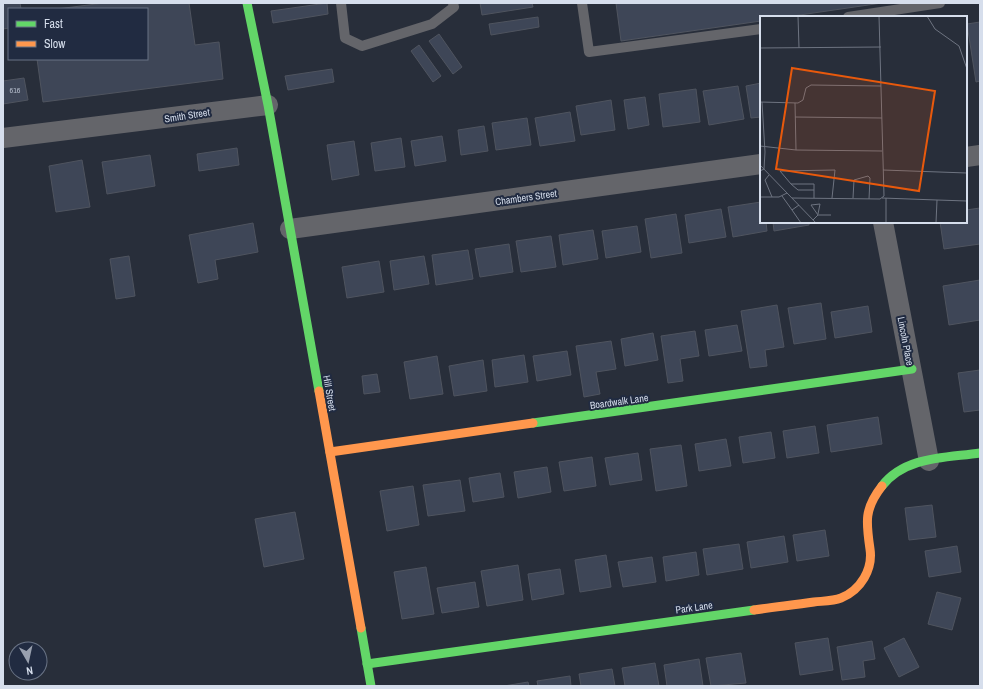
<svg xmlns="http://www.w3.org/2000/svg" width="983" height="689" font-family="'Archivo Narrow',sans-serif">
	<rect width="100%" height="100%" fill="#282e3a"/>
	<g fill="#3e4657" stroke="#4f545f">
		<path d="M 3,3 L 20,3 L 21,9 L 9,9 L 9,28 L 3,29 Z"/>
		<path d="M 104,3 L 189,3 L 195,45 L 219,42 L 223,79 L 43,102 L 37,59 L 147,59 L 147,9 L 57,9 Z"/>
		<path d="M 327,3 L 328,14 L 273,23 L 271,11 Z"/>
		<path d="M 480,3 L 532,3 L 533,7 L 482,15 Z"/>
		<path d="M 616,3 L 882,3 L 786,17 L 761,17 L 761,21 L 621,41 Z"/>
		<path d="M 538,17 L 539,27 L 491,35 L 489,24 Z"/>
		<path d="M 980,22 L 980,81 L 976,82 L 967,24 Z"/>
		<path d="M 439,34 L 462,67 L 453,74 L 429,41 Z"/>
		<path d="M 419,45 L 441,76 L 433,82 L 411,51 Z"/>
		<path d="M 332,69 L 334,82 L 288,90 L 285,76 Z"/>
		<path d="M 24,78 L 28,100 L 3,104 L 3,81 Z"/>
		<path d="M 761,83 L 761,117 L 751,118 L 746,86 Z"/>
		<path d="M 738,86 L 744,119 L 709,125 L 703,91 Z"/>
		<path d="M 696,89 L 700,122 L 663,127 L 659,94 Z"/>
		<path d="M 645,97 L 649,125 L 628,129 L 624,100 Z"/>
		<path d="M 611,100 L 615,130 L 581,135 L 576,106 Z"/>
		<path d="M 570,112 L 575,141 L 540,146 L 535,118 Z"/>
		<path d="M 527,118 L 531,145 L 496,150 L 492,123 Z"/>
		<path d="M 484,126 L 488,151 L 461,155 L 458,130 Z"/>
		<path d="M 442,136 L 446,161 L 415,166 L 411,141 Z"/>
		<path d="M 401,138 L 405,167 L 375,171 L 371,143 Z"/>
		<path d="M 354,141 L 359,175 L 332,180 L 327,145 Z"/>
		<path d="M 237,148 L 239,165 L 199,171 L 197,154 Z"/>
		<path d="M 150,155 L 155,186 L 107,194 L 102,162 Z"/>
		<path d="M 82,160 L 90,207 L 56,212 L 49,166 Z"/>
		<path d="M 761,202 L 761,222 L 766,222 L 767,231 L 733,237 L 728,207 Z"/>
		<path d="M 980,208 L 980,244 L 944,249 L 940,222 L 966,222 L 966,210 Z"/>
		<path d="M 721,209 L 726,237 L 689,243 L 685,215 Z"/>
		<path d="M 676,214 L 682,253 L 651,258 L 645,219 Z"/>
		<path d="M 773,222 L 809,222 L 809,225 L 774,231 Z"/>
		<path d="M 253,223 L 258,252 L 215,260 L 218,279 L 198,283 L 189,235 Z"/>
		<path d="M 637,226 L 641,252 L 606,258 L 602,231 Z"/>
		<path d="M 593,230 L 598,259 L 563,265 L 559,235 Z"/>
		<path d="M 551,236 L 556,267 L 521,272 L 516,241 Z"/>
		<path d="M 509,244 L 513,272 L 480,277 L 475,249 Z"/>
		<path d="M 468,250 L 473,279 L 436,285 L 432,255 Z"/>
		<path d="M 129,256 L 135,296 L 116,299 L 110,259 Z"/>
		<path d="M 424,256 L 429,284 L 394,290 L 390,261 Z"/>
		<path d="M 379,261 L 384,292 L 347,298 L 342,267 Z"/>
		<path d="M 980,280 L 980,320 L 949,325 L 943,286 Z"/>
		<path d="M 821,303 L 826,339 L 794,344 L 788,308 Z"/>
		<path d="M 777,305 L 784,347 L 765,350 L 767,366 L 750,368 L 741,311 Z"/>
		<path d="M 868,306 L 872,332 L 835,338 L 831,312 Z"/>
		<path d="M 737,325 L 742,351 L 709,356 L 705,330 Z"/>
		<path d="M 695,331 L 699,356 L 680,359 L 683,381 L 668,383 L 661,336 Z"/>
		<path d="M 653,333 L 658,360 L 625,366 L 621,339 Z"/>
		<path d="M 611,341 L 616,369 L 596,372 L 600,394 L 584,397 L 576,346 Z"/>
		<path d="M 567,351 L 571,375 L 537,381 L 533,356 Z"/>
		<path d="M 524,355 L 528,382 L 495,387 L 492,360 Z"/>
		<path d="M 437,356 L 443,394 L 410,399 L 404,362 Z"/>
		<path d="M 483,360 L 487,391 L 454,396 L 449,366 Z"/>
		<path d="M 980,370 L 980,410 L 964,412 L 958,373 Z"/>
		<path d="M 377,374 L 380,392 L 364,394 L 362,376 Z"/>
		<path d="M 878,417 L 882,444 L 831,452 L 827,425 Z"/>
		<path d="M 815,426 L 819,453 L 787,458 L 783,431 Z"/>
		<path d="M 771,432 L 775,458 L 743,463 L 739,437 Z"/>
		<path d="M 726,439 L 731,466 L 699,471 L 695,444 Z"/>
		<path d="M 681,445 L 687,486 L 656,491 L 650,449 Z"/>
		<path d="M 638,453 L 642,480 L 610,485 L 605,458 Z"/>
		<path d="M 592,457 L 596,486 L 564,491 L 559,462 Z"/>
		<path d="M 547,467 L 551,492 L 518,498 L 514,472 Z"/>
		<path d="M 500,473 L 504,497 L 473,502 L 469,478 Z"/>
		<path d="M 460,480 L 465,511 L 428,516 L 423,485 Z"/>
		<path d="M 413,486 L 419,525 L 387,531 L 380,491 Z"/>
		<path d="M 932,505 L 936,537 L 909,540 L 905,508 Z"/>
		<path d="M 295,512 L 304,559 L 264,567 L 255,519 Z"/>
		<path d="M 825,530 L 829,556 L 797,561 L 793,535 Z"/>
		<path d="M 784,536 L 788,562 L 751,568 L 747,542 Z"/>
		<path d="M 739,544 L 743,569 L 707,575 L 703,549 Z"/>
		<path d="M 957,546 L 961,572 L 929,577 L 925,551 Z"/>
		<path d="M 696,552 L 699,575 L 666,581 L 663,557 Z"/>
		<path d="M 606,555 L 611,587 L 580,592 L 575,560 Z"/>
		<path d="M 652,557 L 656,582 L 623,587 L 618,562 Z"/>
		<path d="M 518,565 L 523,600 L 487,606 L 481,571 Z"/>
		<path d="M 426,567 L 434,614 L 402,619 L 394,572 Z"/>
		<path d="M 560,569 L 564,594 L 532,600 L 528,574 Z"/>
		<path d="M 475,582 L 479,607 L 442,613 L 437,588 Z"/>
		<path d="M 937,592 L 961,598 L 952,630 L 928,624 Z"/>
		<path d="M 828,638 L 833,670 L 800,675 L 795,643 Z"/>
		<path d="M 904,638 L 919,667 L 899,677 L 884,648 Z"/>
		<path d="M 872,641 L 875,659 L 863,661 L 865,677 L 842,680 L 837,647 Z"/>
		<path d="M 741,653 L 746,683 L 711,686 L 706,658 Z"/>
		<path d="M 699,659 L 703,686 L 667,686 L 664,665 Z"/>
		<path d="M 655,663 L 659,686 L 625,686 L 622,668 Z"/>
		<path d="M 612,669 L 615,686 L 581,686 L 579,674 Z"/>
		<path d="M 570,676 L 571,686 L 538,686 L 537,681 Z"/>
		<path d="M 528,682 L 529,686 L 504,686 Z"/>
	</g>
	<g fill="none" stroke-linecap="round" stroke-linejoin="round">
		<g stroke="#64656a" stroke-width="10">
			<path d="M 341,3 L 345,38 L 362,46 L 432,24 L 454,7 L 453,3"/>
			<path d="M 582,3 L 589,52 L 761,29"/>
			<path d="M 848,17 L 940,3"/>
		</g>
		<g stroke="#64656a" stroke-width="20">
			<path d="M 3,138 L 268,105"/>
			<path d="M 966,157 L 980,155"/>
			<path d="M 883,222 L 929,461"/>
			<path d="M 290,229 L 761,164"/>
		</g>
		<g stroke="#63d668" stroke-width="9">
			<path d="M 247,3 L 268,105 L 319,391"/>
			<path d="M 533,423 L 912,369"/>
			<path d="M 882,486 C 905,456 946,458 980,453"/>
			<path d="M 361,628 L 371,686"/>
			<path d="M 367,664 L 754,610"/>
		</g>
		<g stroke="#ff974d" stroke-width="9">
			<path d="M 319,391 L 361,628"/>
			<path d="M 330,452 L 533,423"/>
			<path d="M 754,610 C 774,607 794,605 814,602 C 823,601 833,601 841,598 C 861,590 873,569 870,549 C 866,522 864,509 882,486"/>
		</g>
	</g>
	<g text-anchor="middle" stroke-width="4" stroke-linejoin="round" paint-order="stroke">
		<g font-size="8" fill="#b0b8c7">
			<text x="15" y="93">616</text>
		</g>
		<g font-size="10" fill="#d6deec" stroke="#212b41">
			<text transform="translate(187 115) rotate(-9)" y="4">Smith Street</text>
			<text transform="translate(526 197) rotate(-8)" y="4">Chambers Street</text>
			<text transform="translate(906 341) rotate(79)" y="4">Lincoln Place</text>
			<text transform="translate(330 393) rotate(80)" y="4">Hill Street</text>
			<text transform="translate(619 401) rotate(-8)" y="4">Boardwalk Lane</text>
			<text transform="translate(694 607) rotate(-8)" y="4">Park Lane</text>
		</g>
	</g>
	<g transform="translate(760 16)">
		<rect width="207" height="207" fill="#282e3a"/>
		<path fill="none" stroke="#6e7481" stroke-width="1" d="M 38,0 L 39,32M 167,0 L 175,13 L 199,30 L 207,53M 0,32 L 121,31M 0,86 L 38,87 L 43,84 L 46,72 L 51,69 L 121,70M 35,87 L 36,134M 35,101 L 122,102M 0,130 L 36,134 L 122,135M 0,149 L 56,207M 123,154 L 207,157M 0,155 L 4,153 L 5,136 L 2,86M 9,159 L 5,164 L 12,181M 31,168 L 38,174 L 54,174M 22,180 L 32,194 L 39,189M 0,181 L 19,181 L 27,177M 32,182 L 120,183 L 124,180 L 119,0M 54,182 L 54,168 L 31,168 L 20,155 L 75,154 L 72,182M 93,182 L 94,164 L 108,160 L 110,162 L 109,183M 122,182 L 177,184M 32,194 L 41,207M 58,198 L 60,188 L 51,189 L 58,199M 53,204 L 58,199 L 71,199M 126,207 L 126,182M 176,207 L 177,184 L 207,185"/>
		<path fill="#e8590c" fill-opacity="0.15" stroke="#e8590c" stroke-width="2" d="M 32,52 L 175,75 L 159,175 L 16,153 Z"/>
		<rect width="207" height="207" fill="none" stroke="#d6deec" stroke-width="2"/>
	</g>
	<rect width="983" height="689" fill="none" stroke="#d6deec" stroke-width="8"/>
	<rect x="8" y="8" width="140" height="52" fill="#212b41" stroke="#697385"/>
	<rect x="16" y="21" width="20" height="6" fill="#63d668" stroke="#697385"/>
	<text x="44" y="28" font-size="12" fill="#d6deec">Fast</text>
	<rect x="16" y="41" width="20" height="6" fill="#ff974d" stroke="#697385"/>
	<text x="44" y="48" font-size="12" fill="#d6deec">Slow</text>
	<g transform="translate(28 661) rotate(171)"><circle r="19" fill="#212b41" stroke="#697385"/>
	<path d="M0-3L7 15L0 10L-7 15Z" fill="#99a0ae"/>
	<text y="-6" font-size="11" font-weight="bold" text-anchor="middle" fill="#d6deec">N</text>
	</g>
</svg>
